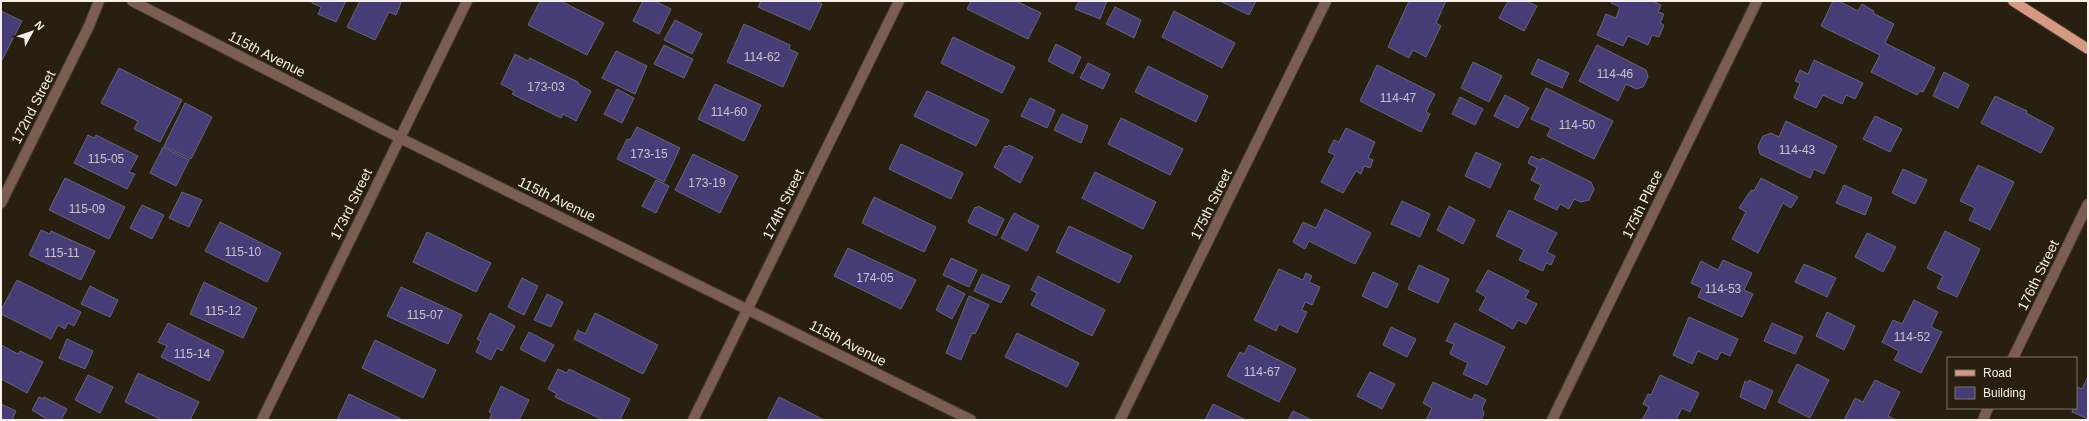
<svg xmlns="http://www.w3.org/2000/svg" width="2089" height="421" font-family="Helvetica,sans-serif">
	<rect width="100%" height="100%" fill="#291f11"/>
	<g fill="#473d76" stroke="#666477">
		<path d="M 312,1 L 346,1 L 336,22 L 318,14 L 321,7 L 312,3 Z"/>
		<path d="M 360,1 L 400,1 L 401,3 L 396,15 L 389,12 L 375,40 L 347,27 Z"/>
		<path d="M 540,1 L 561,1 L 604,23 L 587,55 L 528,25 Z"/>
		<path d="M 643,1 L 655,1 L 671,9 L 659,34 L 633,21 Z"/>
		<path d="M 761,1 L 816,1 L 822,4 L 810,30 L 758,7 Z"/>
		<path d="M 971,1 L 1016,1 L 1041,13 L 1028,39 L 967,9 Z"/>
		<path d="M 1079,1 L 1107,1 L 1100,19 L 1075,9 Z"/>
		<path d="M 1220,1 L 1256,1 L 1249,15 Z"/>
		<path d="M 1409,1 L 1446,1 L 1436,23 L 1441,26 L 1426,57 L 1413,50 L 1409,58 L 1388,47 Z"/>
		<path d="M 1508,1 L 1526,1 L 1537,6 L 1524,31 L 1499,18 Z"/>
		<path d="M 1612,1 L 1652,1 L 1661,5 L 1658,12 L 1664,14 L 1660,23 L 1664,25 L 1659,37 L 1652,35 L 1648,45 L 1628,36 L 1623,46 L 1597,35 L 1606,14 L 1616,18 L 1620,7 L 1611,3 Z"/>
		<path d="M 1833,1 L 1839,1 L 1858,11 L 1862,4 L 1874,11 L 1873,13 L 1894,24 L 1885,43 L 1935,68 L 1923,92 L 1920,91 L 1917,95 L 1871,72 L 1880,55 L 1821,26 Z"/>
		<path d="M 1115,7 L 1141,20 L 1134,38 L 1106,24 Z"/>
		<path d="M 1,11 L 22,21 L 1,62 Z"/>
		<path d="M 1174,11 L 1235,43 L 1222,68 L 1162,37 Z"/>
		<path d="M 675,20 L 702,34 L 692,54 L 664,40 Z"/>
		<path d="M 744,24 L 790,45 L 789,49 L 798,53 L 783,87 L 727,62 Z"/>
		<path d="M 953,37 L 1015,67 L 1002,93 L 941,63 Z"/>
		<path d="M 1056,44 L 1081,57 L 1073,74 L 1048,61 Z"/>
		<path d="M 664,45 L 693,59 L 684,78 L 654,64 Z"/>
		<path d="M 1597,45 L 1646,70 L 1648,77 L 1643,87 L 1636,89 L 1626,84 L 1618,101 L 1579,81 Z"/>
		<path d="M 616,51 L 647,66 L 635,94 L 602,78 Z"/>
		<path d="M 515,54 L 528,61 L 530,58 L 578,82 L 578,84 L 591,91 L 576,121 L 563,114 L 561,118 L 512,94 L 514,91 L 501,84 Z"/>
		<path d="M 1538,59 L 1569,73 L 1562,88 L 1531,74 Z"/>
		<path d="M 1814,60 L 1863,83 L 1855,99 L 1846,95 L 1842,104 L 1823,95 L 1816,108 L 1794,98 L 1800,83 L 1795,81 L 1800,70 L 1808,74 Z"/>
		<path d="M 1473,62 L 1502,76 L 1489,102 L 1461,88 Z"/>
		<path d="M 1088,63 L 1110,74 L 1103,89 L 1080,78 Z"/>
		<path d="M 1377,65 L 1435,94 L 1426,112 L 1430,114 L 1421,132 L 1360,101 Z"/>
		<path d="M 1148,66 L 1208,96 L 1196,122 L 1135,92 Z"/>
		<path d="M 119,68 L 182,100 L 160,142 L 134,129 L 138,121 L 101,103 Z"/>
		<path d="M 1944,72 L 1969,85 L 1958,108 L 1933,96 Z"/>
		<path d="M 715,84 L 761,105 L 744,141 L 698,119 Z"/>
		<path d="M 1546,88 L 1613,121 L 1594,159 L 1547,136 L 1551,128 L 1531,119 Z"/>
		<path d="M 617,89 L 634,98 L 622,123 L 604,114 Z"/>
		<path d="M 927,91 L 989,120 L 976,146 L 914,116 Z"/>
		<path d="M 1505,95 L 1529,108 L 1518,128 L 1494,116 Z"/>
		<path d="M 1995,96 L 2027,111 L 2026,113 L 2054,128 L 2041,153 L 1981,123 Z"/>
		<path d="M 1460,97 L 1483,109 L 1475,125 L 1452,114 Z"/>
		<path d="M 1030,98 L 1055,110 L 1047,128 L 1021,116 Z"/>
		<path d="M 185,103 L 212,117 L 191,159 L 164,146 Z"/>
		<path d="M 1062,114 L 1088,126 L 1081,143 L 1054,130 Z"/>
		<path d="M 1875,116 L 1902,129 L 1890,152 L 1863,139 Z"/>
		<path d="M 1121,118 L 1183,149 L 1170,175 L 1108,144 Z"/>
		<path d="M 1786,121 L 1837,146 L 1824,174 L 1814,169 L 1810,178 L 1760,154 L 1758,146 L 1763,136 L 1771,133 L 1779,137 Z"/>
		<path d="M 637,127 L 680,148 L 664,182 L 617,159 L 627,139 L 630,140 Z"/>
		<path d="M 1346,128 L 1375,142 L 1368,158 L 1373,160 L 1370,168 L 1364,166 L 1361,174 L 1356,171 L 1343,193 L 1321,182 L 1335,155 L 1328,152 L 1334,140 L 1339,142 Z"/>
		<path d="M 88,135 L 94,138 L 96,135 L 138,156 L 129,172 L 135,174 L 127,189 L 74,163 Z"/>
		<path d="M 901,144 L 963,173 L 951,199 L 889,169 Z"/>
		<path d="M 1009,145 L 1033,157 L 1020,183 L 994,167 L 1005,146 L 1007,147 Z"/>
		<path d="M 163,147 L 189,160 L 176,186 L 150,173 Z"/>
		<path d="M 1476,152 L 1501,164 L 1490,188 L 1465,176 Z"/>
		<path d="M 693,154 L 738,176 L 720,213 L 675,190 Z"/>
		<path d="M 1531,156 L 1540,160 L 1542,158 L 1591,182 L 1594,189 L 1589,200 L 1581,202 L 1574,199 L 1569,209 L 1560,204 L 1557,210 L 1534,199 L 1541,185 L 1531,180 L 1537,168 L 1528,163 Z"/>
		<path d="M 1978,165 L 2014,182 L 1990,230 L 1969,220 L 1975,208 L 1960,201 Z"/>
		<path d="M 1903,169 L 1927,180 L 1915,204 L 1892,193 Z"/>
		<path d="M 1095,172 L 1156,202 L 1143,229 L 1082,198 Z"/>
		<path d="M 65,178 L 125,207 L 109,239 L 49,210 Z"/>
		<path d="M 1761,178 L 1798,197 L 1791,208 L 1783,203 L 1758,253 L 1732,239 L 1746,212 L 1739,208 L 1751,190 L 1754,191 Z"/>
		<path d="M 656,180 L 669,186 L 656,213 L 642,206 Z"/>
		<path d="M 1844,185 L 1872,198 L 1865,215 L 1836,203 Z"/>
		<path d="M 182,192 L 202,200 L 189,227 L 169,218 Z"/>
		<path d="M 874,197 L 936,227 L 924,252 L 862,223 Z"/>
		<path d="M 1402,201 L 1430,214 L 1420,237 L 1391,224 Z"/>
		<path d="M 142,205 L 164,215 L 152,239 L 130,228 Z"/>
		<path d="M 978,206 L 1004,219 L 996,236 L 969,223 L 968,221 L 975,207 L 976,208 Z"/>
		<path d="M 1449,206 L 1475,220 L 1463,244 L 1437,230 Z"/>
		<path d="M 1325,209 L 1371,233 L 1355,264 L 1309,241 L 1305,249 L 1293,242 L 1303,222 L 1316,228 Z"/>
		<path d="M 1509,210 L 1557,233 L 1547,252 L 1555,256 L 1551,265 L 1546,263 L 1543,271 L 1519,260 L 1524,250 L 1496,236 Z"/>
		<path d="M 1014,213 L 1039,226 L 1027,251 L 1001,238 Z"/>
		<path d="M 220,222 L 281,253 L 267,282 L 205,251 Z"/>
		<path d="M 1069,226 L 1132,256 L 1119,283 L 1056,252 Z"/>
		<path d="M 41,230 L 50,234 L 51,231 L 95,251 L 81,280 L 29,255 Z"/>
		<path d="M 1945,231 L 1980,249 L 1957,297 L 1937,288 L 1943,276 L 1927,268 Z"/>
		<path d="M 427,232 L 491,263 L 476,292 L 413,262 Z"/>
		<path d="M 1867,233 L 1896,247 L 1883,272 L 1855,257 Z"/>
		<path d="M 848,248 L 916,280 L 901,309 L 834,276 Z"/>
		<path d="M 951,258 L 977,270 L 969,287 L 943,275 Z"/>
		<path d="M 1723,260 L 1752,273 L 1744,290 L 1753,294 L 1742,317 L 1698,297 L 1702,288 L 1691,283 L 1701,261 L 1718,270 Z"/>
		<path d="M 1804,264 L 1836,278 L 1827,297 L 1795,282 Z"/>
		<path d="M 1419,265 L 1449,279 L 1438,303 L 1408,289 Z"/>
		<path d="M 1279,269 L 1303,280 L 1306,273 L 1312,276 L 1309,282 L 1320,287 L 1312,305 L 1305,302 L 1302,310 L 1307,312 L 1297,333 L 1279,324 L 1276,331 L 1254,320 Z"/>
		<path d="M 1488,270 L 1529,291 L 1525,298 L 1537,304 L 1526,324 L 1518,320 L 1513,329 L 1479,310 L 1486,297 L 1476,291 Z"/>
		<path d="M 1373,272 L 1398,284 L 1387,308 L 1362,296 Z"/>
		<path d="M 982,274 L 1010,286 L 1001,303 L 974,291 Z"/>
		<path d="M 1038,276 L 1105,310 L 1092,336 L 1031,305 L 1037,293 L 1031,290 Z"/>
		<path d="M 522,278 L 538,286 L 524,315 L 508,307 Z"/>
		<path d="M 17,280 L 81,312 L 74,326 L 68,323 L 65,329 L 58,325 L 51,339 L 1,314 L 1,310 Z"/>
		<path d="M 204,282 L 257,308 L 243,338 L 190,314 Z"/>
		<path d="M 948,285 L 965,294 L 952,319 L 936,310 Z"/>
		<path d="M 90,286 L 118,300 L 110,317 L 81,304 Z"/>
		<path d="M 401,287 L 462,315 L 448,344 L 387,316 Z"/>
		<path d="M 547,294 L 563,302 L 551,327 L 534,320 Z"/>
		<path d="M 969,296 L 989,305 L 975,334 L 972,333 L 961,360 L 946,353 Z"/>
		<path d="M 1914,300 L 1938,312 L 1931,327 L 1942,332 L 1921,373 L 1894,360 L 1899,351 L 1882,342 L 1893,320 L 1902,324 Z"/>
		<path d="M 1827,312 L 1855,326 L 1844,350 L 1816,336 Z"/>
		<path d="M 490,313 L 515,326 L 502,351 L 497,348 L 491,360 L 476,352 L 481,341 L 477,339 Z"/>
		<path d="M 595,313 L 658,345 L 643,374 L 574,339 L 578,330 L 585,334 Z"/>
		<path d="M 1689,317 L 1738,339 L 1730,356 L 1721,352 L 1717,360 L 1698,351 L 1692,364 L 1673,355 Z"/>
		<path d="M 168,323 L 224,351 L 209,381 L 161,357 L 167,346 L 158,342 Z"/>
		<path d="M 1455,323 L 1505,347 L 1487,385 L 1463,374 L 1468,363 L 1450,354 L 1454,344 L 1446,341 Z"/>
		<path d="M 1772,323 L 1803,337 L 1795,354 L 1764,341 Z"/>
		<path d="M 1391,327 L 1416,339 L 1407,357 L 1383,345 Z"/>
		<path d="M 529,332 L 554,345 L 545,362 L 520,349 Z"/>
		<path d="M 1017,333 L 1079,363 L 1067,387 L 1005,357 Z"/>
		<path d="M 67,339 L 93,351 L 85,369 L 59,358 Z"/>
		<path d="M 375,340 L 436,370 L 423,398 L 362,368 Z"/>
		<path d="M 1,345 L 18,354 L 20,351 L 43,362 L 27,393 L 1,379 Z"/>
		<path d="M 1249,345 L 1296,369 L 1279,402 L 1227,376 L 1240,352 L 1244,354 Z"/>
		<path d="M 1797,364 L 1829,380 L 1810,418 L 1778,402 Z"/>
		<path d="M 558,369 L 567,373 L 569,369 L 630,399 L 620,420 L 603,420 L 555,397 L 557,394 L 548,389 Z"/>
		<path d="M 1370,372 L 1395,384 L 1382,409 L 1357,396 Z"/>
		<path d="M 138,373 L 199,402 L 190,420 L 162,420 L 125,402 Z"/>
		<path d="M 88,375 L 113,387 L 100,413 L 75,400 Z"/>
		<path d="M 1660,375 L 1699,393 L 1690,412 L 1682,408 L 1676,420 L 1642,420 L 1649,407 L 1643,404 L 1648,394 L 1651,395 Z"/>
		<path d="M 2088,376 L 2088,419 L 2072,412 L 2073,408 L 2076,408 L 2076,388 L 2077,387 L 2082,389 Z"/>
		<path d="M 1749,380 L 1773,391 L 1765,409 L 1740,397 L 1745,381 L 1748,383 Z"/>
		<path d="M 1875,380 L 1900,392 L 1888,416 L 1896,420 L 1844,420 L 1855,398 L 1863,402 Z"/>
		<path d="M 1433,382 L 1472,400 L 1475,394 L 1486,400 L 1482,408 L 1484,414 L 1481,420 L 1426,420 L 1432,408 L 1423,403 Z"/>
		<path d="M 501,386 L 529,400 L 519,420 L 489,420 L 492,414 L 489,412 Z"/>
		<path d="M 349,394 L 403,420 L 337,420 Z"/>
		<path d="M 39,397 L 43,399 L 44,397 L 67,409 L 61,420 L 48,420 L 32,410 Z"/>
		<path d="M 779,397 L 824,420 L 767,420 Z"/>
		<path d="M 1,404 L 16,411 L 12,420 L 1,420 Z"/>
		<path d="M 1213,404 L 1246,420 L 1205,420 Z"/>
		<path d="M 1293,411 L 1312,420 L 1288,420 Z"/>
	</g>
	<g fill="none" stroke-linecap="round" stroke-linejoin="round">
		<defs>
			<g id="minor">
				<path d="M 132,1 L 400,138 L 971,420"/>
				<path d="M 1,203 L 89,26 L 99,1"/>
				<path d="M 2013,358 L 2088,204"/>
				<path d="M 262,420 L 467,1"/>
				<path d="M 693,420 L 899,1"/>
				<path d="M 1120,420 L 1326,1"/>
				<path d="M 1552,420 L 1757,1"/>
				<path d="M 1983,420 L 1988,408"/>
			</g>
			<path id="major" d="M 2013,1 L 2088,49"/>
		</defs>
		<use href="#minor" stroke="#463c2f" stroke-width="12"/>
		<use href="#major" stroke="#463c2f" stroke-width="12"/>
		<use href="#minor" stroke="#7b5e52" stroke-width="10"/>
		<use href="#major" stroke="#d69a82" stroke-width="10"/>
	</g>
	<g text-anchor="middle" stroke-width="3" stroke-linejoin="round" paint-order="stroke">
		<g font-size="12" fill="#cac2ca">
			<text x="762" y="61">114-62</text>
			<text x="1615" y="78">114-46</text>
			<text x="546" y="91">173-03</text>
			<text x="1398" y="102">114-47</text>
			<text x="729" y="116">114-60</text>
			<text x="1577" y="129">114-50</text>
			<text x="1797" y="154">114-43</text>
			<text x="649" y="158">173-15</text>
			<text x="106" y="163">115-05</text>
			<text x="707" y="187">173-19</text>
			<text x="87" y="213">115-09</text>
			<text x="243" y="256">115-10</text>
			<text x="62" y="257">115-11</text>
			<text x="875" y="282">174-05</text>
			<text x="1723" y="293">114-53</text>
			<text x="223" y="315">115-12</text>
			<text x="425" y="319">115-07</text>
			<text x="1912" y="341">114-52</text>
			<text x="192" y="358">115-14</text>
			<text x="1262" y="376">114-67</text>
		</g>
		<g font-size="14" fill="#f6efe6" stroke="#291f11">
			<text transform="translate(267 54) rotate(27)" y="5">115th Avenue</text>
			<text transform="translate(33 107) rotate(-63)" y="5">172nd Street</text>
			<text transform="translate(557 199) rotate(26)" y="5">115th Avenue</text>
			<text transform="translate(351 204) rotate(-64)" y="5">173rd Street</text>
			<text transform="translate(783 204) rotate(-64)" y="5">174th Street</text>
			<text transform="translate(1211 204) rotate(-64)" y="5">175th Street</text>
			<text transform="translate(1642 204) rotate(-64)" y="5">175th Place</text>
			<text transform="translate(2038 275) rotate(-64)" y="5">176th Street</text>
			<text transform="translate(848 343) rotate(27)" y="5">115th Avenue</text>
		</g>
	</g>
	<rect width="2089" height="421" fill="none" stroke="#f6efe6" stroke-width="4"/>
	<rect x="1947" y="357" width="130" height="52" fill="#291f11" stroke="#7b7266"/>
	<rect x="1955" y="370" width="20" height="6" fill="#d69a82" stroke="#7b7266"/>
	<text x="1983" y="377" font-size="12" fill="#f6efe6">Road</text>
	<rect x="1955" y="387" width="20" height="12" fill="#473d76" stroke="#7b7266"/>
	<text x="1983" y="397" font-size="12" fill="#f6efe6">Building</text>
	<g transform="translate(32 32) rotate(50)" stroke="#291f11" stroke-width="3" paint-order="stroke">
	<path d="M0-3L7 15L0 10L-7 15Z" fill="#f6efe6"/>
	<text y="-6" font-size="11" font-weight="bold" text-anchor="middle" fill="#f6efe6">N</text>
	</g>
</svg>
